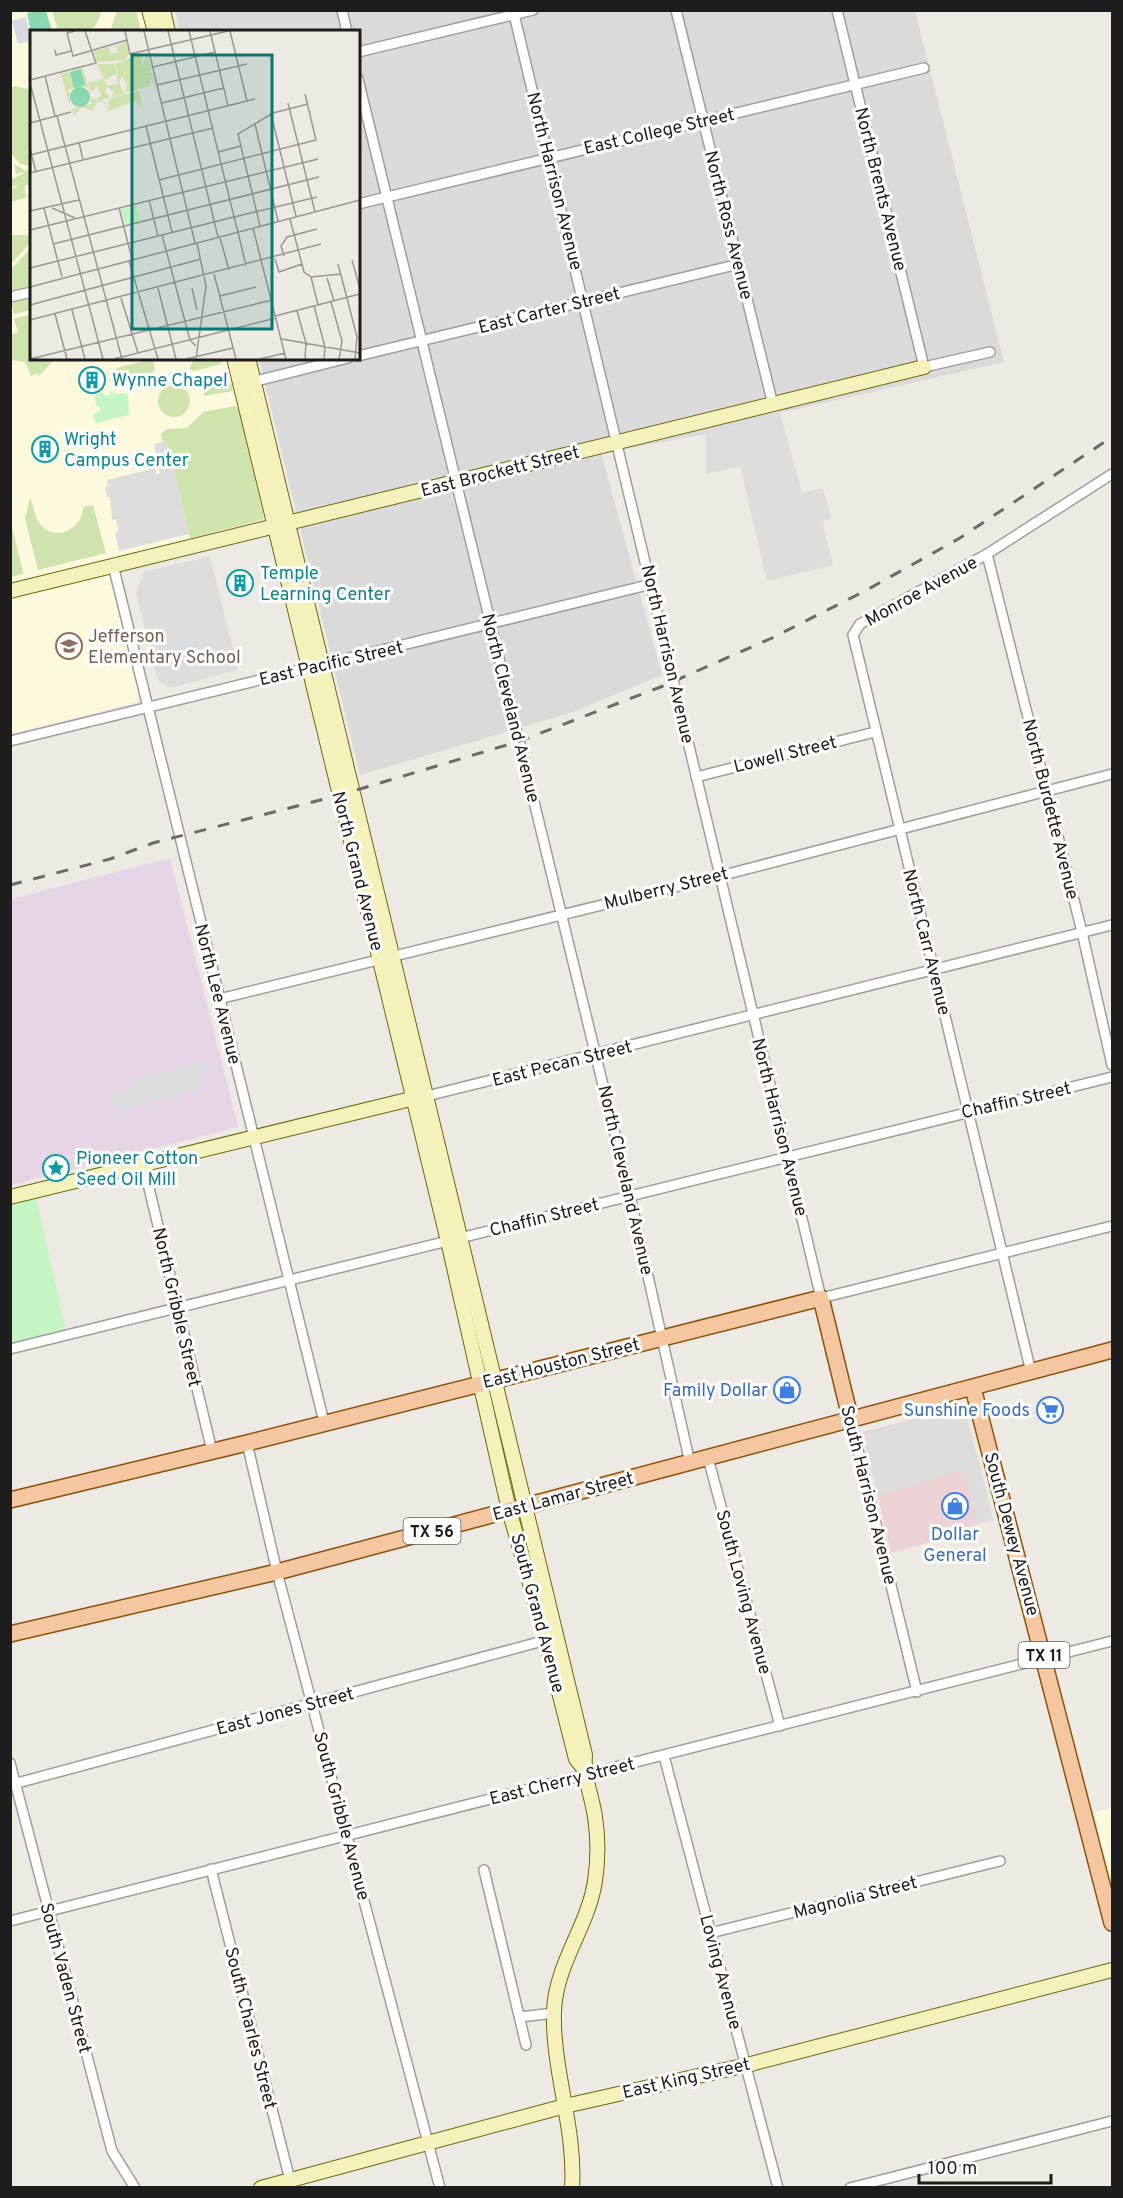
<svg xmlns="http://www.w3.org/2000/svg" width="1123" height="2198" font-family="Overpass,sans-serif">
	<rect width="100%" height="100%" fill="#ede9e3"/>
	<path fill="#dbdada" d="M 175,11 L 915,11 L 1004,362 L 780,413 L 706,434 L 601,453 L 662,675 L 570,713 L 360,775 L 259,359 L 358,358 L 358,32 L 180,31 Z"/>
	<path fill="#edd3d5" d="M 964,1406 L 993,1520 L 943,1534 L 943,1539 L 891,1553 L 863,1432 Z"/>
	<path fill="#e6d6e5" d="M 170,858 L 238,1127 L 11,1185 L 11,899 Z"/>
	<g fill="#fcf9dd">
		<path d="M 11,11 L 143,11 L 148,31 L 32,32 L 32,358 L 227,359 L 266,519 L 11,584 Z"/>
		<path d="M 109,572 L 140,695 L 137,702 L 11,734 L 11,597 Z"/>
		<path d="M 1112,1808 L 1112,1896 L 1091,1813 Z"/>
	</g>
	<g fill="#cee4ac">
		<path d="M 52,11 L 52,10 L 102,11 C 93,38 84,32 58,31 Z"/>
		<path d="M 117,11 L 136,11 L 141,31 L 110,31 Z"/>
		<path d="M 15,86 L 31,90 L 31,166 L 20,164 L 11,153 L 11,88 Z"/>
		<path d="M 14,164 L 26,171 L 31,167 L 31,184 L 24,186 L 27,197 L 11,202 L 11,190 L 18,185 L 11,187 L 10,171 L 13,179 L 25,172 L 16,174 Z"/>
		<path d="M 10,235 L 32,235 L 31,242 L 11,264 Z"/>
		<path d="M 31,248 L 31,286 L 11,292 L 10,270 Z"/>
		<path d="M 31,297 L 31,310 L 14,314 L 11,303 Z"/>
		<path d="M 31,314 L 32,358 L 55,359 L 39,376 L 38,373 L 31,376 L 25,362 L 11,360 L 11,335 L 18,332 L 14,319 Z"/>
		<path d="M 195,358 L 221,359 L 222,364 L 194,371 L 189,369 Z"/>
		<path d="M 153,359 L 155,370 L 147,377 L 141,388 L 120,383 L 116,368 Z"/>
		<path d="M 231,383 L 233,391 L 204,396 L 204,389 Z"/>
		<circle cx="174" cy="401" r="16"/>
		<path d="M 235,406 L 239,410 L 264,517 L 262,520 L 190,538 L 167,442 L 162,441 L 161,434 L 167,429 L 187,428 L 203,412 Z"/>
		<path d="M 30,498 C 34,505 34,517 40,524 C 55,543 83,529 83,507 L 93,505 L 106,553 L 38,570 L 25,518 Z"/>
		<path d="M 11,524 L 23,571 L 23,574 L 11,577 Z"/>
	</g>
	<g fill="#c4f5c3">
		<path d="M 113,391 L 114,394 L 124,393 L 128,395 L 129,415 L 96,423 L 93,415 L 101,410 L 99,406 L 96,406 L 95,396 L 101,392 L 106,396 L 110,395 L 110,392 Z"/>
		<path d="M 36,1198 L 66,1330 L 11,1344 L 11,1205 Z"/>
	</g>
	<path fill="#87d7af" d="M 37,11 L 46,11 L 52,31 L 31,33 L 27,13 Z"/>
	<g fill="#ddd">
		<path d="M 780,413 L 802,493 L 823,488 L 831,519 L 822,521 L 833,565 L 767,581 L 740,466 L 706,474 L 706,434 Z"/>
		<path d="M 167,441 L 189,534 L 119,551 L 115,534 L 118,530 L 116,520 L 112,519 L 110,497 L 107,497 L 105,488 L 108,485 L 107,480 L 155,468 L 156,474 L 160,474 L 154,444 Z"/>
		<path d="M 210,556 L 238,670 L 169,688 L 158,680 L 136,593 L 144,572 Z"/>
		<path d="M 203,1061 L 206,1076 L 201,1086 L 194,1092 L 120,1111 L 114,1106 L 111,1093 L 132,1088 L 132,1079 Z"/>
		<path d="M 954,1410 L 966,1414 L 974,1446 L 972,1449 L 976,1452 L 990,1505 L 987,1509 L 991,1511 L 993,1519 L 977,1523 L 963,1470 L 877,1496 L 873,1477 L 875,1475 L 872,1472 L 868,1457 L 871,1454 L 867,1452 L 864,1442 L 867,1441 L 865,1433 L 937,1414 L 941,1418 L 943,1412 Z"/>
	</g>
	<path fill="#d8d9e3" d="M 26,17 L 31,41 L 18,44 L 12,21 Z"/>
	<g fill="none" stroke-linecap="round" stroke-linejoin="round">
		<defs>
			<g id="street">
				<path d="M 342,10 L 347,32"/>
				<path d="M 513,10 L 821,1298 L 1112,1226"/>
				<path d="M 676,10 L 773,405"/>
				<path d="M 837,10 L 924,367 L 990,352"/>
				<path d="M 358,52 L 533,10"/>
				<path d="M 358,79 L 630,1196 L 690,1463"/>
				<path d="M 358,204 L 924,68"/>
				<path d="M 10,297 L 32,292"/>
				<path d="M 358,356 L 739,264"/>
				<path d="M 248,383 L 348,358"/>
				<path d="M 987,554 L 1082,932 L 1112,1065"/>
				<path d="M 113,565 L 324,1422"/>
				<path d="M 10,741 L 652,584"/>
				<path d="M 696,777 L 875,732"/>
				<path d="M 219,999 L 720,876 L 1112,774"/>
				<path d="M 427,1096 L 1112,925"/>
				<path d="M 143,1163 L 212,1451"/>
				<path d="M 10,1349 L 1112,1077"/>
				<path d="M 1031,1372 L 853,635 L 860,624 L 987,554 L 1112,474"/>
				<path d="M 851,1421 L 917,1692"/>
				<path d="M 247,1443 L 277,1572 L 440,2188"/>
				<path d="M 708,1458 L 780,1726"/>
				<path d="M 664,1756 L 778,2188"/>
				<path d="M 10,1763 L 112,2151 L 135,2188"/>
				<path d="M 10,1785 L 550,1639"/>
				<path d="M 211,1869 L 292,2188"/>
				<path d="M 484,1870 L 526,2045"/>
				<path d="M 10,1921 L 1112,1641"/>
				<path d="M 710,1933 L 1000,1861"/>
				<path d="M 520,2017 L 554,2013"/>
				<path d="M 850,2188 L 1112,2121"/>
			</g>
			<g id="secondary">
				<path d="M 149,10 L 155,32"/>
				<path d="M 163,10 L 168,32"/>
				<path d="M 234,358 L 448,1241 L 509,1510 L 546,1640 L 576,1759 L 584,1769"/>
				<path d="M 248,358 L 585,1755 C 583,1776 592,1796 595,1817 C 598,1837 598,1861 595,1881 C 588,1927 556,1963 554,2011 C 552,2070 576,2128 572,2188"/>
				<path d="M 10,591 L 924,367"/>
				<path d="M 10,1197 L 419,1097"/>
				<path d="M 261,2188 L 565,2106 L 747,2065 L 1112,1970"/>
			</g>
			<g id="primary">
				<path d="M 973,1388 L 1112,1923"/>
				<path d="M 10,1500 L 247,1443 L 821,1298 L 851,1421"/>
				<path d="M 10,1634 L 277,1572 L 1112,1350"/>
			</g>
		</defs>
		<use href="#street" stroke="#9e9e9e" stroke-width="12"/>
		<use href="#secondary" stroke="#6b6b0d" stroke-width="16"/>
		<use href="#primary" stroke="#8b530b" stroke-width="18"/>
		<use href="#street" stroke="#fff" stroke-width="9"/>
		<use href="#secondary" stroke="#f4f1ba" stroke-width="14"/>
		<use href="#primary" stroke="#f5c7a1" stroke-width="15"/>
		<path stroke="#6b6b6b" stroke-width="3" stroke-dasharray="12 12" stroke-linecap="butt" d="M 10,885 L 110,859 L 153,843 L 340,795 L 520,741 L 663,686 L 772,638 L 863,592 L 960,538 L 1112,437"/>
	</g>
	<defs>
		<symbol id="building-ring" viewBox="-11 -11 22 22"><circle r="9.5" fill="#fff" stroke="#0f9aa8" stroke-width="1.5"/><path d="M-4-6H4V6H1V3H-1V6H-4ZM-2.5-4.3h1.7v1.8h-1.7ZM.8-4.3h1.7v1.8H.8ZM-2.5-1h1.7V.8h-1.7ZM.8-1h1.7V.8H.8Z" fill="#0f9aa8"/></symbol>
		<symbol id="school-ring" viewBox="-11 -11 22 22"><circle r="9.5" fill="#fff" stroke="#8d6e63" stroke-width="1.5"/><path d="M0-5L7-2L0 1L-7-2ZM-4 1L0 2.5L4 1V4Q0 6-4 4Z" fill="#8d6e63"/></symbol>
		<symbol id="sight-ring" viewBox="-11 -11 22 22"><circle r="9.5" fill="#fff" stroke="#0f9aa8" stroke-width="1.5"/><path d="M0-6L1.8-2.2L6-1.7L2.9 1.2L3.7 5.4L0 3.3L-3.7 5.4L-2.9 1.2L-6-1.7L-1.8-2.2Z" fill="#0f9aa8"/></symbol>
		<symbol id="shop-ring" viewBox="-11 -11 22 22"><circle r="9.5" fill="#fff" stroke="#3f7fe0" stroke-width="1.5"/><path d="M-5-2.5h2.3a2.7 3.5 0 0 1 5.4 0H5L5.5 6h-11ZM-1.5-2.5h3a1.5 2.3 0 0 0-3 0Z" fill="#3f7fe0"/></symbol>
		<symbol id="supermarket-ring" viewBox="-11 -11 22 22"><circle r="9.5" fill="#fff" stroke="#3f7fe0" stroke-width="1.5"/><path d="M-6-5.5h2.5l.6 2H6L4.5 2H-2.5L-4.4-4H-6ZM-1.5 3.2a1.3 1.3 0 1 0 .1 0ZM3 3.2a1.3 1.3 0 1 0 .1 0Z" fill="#3f7fe0"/></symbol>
	</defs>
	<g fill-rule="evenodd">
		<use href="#building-ring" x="77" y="365" width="30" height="30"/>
		<use href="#building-ring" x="30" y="434" width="30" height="30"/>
		<use href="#building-ring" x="225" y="568" width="30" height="30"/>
		<use href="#school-ring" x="54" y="631" width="30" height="30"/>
		<use href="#sight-ring" x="41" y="1153" width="30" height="30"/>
		<use href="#shop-ring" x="772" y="1375" width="30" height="30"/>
		<use href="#supermarket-ring" x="1035" y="1395" width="30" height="30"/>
		<use href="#shop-ring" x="940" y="1491" width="30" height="30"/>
	</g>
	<g text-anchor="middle" stroke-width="6" stroke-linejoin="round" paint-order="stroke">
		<g fill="#fff" stroke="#616161" stroke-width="1.5">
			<rect x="403.5" y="1518" width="57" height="26" rx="4.5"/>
			<rect x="1018.5" y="1642" width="51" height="26" rx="4.5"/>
		</g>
		<g font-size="16" font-weight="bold" fill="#1d1d1d">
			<text x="432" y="1537">TX 56</text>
			<text x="1044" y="1661">TX 11</text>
		</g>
		<g font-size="18" fill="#1d1d1d" stroke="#fff">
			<text transform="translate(659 131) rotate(-13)" y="6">East College Street</text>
			<text transform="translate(555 181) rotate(76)" y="6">North Harrison Avenue</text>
			<text transform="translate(881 189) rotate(76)" y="6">North Brents Avenue</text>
			<text transform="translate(729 225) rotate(76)" y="6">North Ross Avenue</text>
			<text transform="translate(549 310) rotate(-14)" y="6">East Carter Street</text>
			<text transform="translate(500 471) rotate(-14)" y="6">East Brockett Street</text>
			<text transform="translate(921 591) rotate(-29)" y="6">Monroe Avenue</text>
			<text transform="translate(668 654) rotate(77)" y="6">North Harrison Avenue</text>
			<text transform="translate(331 663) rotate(-13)" y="6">East Pacific Street</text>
			<text transform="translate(511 708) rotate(76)" y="6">North Cleveland Avenue</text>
			<text transform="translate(785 754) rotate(-14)" y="6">Lowell Street</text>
			<text transform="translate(1051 809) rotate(76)" y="6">North Burdette Avenue</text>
			<text transform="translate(358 871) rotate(76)" y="6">North Grand Avenue</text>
			<text transform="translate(666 888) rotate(-14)" y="6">Mulberry Street</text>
			<text transform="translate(927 942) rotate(76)" y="6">North Carr Avenue</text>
			<text transform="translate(218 994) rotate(76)" y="6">North Lee Avenue</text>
			<text transform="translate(562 1063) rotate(-14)" y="6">East Pecan Street</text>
			<text transform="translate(1016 1100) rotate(-13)" y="6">Chaffin Street</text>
			<text transform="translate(780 1127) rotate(76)" y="6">North Harrison Avenue</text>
			<text transform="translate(626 1180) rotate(77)" y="6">North Cleveland Avenue</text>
			<text transform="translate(544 1217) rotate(-14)" y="6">Chaffin Street</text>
			<text transform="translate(177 1307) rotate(77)" y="6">North Gribble Street</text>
			<text transform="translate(561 1363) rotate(-14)" y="6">East Houston Street</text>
			<text transform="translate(869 1495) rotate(76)" y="6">South Harrison Avenue</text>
			<text transform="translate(563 1496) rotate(-15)" y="6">East Lamar Street</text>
			<text transform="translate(1012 1534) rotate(75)" y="6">South Dewey Avenue</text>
			<text transform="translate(744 1592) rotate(75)" y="6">South Loving Avenue</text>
			<text transform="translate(538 1613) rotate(75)" y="6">South Grand Avenue</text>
			<text transform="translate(285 1711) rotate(-15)" y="6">East Jones Street</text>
			<text transform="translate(562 1781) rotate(-14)" y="6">East Cherry Street</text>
			<text transform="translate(342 1816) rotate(75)" y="6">South Gribble Avenue</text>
			<text transform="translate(855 1897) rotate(-14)" y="6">Magnolia Street</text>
			<text transform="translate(721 1972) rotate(75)" y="6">Loving Avenue</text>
			<text transform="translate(66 1978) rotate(75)" y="6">South Vaden Street</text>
			<text transform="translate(251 2028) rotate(76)" y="6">South Charles Street</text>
			<text transform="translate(686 2078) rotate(-13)" y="6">East King Street</text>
		</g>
		<g font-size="18" fill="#0d838f" stroke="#fff" text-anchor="start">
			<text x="112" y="386">Wynne Chapel</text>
			<text x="64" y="445">Wright<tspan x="64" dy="21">Campus Center</tspan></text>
			<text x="260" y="579">Temple<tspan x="260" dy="21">Learning Center</tspan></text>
			<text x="76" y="1164">Pioneer Cotton<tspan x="76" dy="21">Seed Oil Mill</tspan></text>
		</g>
		<g font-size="18" fill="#785e54" stroke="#fff" text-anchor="start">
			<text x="88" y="642">Jefferson<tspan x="88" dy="21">Elementary School</tspan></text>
		</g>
		<g font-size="18" fill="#366cbe" stroke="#fff" text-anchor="end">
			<text x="768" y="1396">Family Dollar</text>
			<text x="1030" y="1416">Sunshine Foods</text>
			<text x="955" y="1540" text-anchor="middle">Dollar<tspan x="955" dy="21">General</tspan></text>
		</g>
	</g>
	<g transform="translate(30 30)">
		<rect width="330" height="330" fill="#ede9e3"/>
		<path d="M 96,12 L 99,24 L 94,30 L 67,32 L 64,21 L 79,17 L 81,24 L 88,22 L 87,17 L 81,17 ZM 113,23 L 110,38 L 117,25 L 122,41 L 117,43 L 122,43 L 127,62 L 121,48 L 120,56 L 96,62 L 97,55 L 92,46 L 89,54 L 95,64 L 82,67 L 84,61 L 77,57 L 75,63 L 80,67 L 72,70 L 75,72 L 77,81 L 74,73 L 70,71 L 69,75 L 68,69 L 63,81 L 52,77 L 44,86 L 42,79 L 62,74 L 60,65 L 64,70 L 71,66 L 67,56 L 61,62 L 58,53 L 73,49 L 78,56 L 88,53 L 86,44 L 75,50 L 67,34 L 84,34 L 87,45 L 88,46 L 85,34 ZM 53,38 L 60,63 L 57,57 L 39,59 L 40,77 L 31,44 ZM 109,61 L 112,78 L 105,71 L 78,81 L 79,69 Z" fill="#cee4ac"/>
		<path d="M 106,175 L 110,191 L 94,195 L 90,179 Z" fill="#c4f5c3"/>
		<path d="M 51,39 L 55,55 L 44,58 L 40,42 ZM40 67a10 10 0 1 1 20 0a10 10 0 1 1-20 0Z" fill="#87d7af"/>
		<path fill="none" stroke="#9a9794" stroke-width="1.5" d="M 45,1 L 37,3 L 43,26 L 97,10M 95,1 L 100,24 L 198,1M 114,1 L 165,213M 138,1 L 188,207M 159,1 L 204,187 L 287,167M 180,1 L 198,76M 200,1 L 217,71M 25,20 L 26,25 L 41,21M 123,37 L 185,22M 15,46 L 25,86M 0,50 L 66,33 L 55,1M 0,53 L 73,329M 127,55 L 217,34M 132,73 L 194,58M 258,73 L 285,182M 241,84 L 266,186M 27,86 L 92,329M 0,93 L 41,82M 225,94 L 248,191M 116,96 L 142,202M 49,112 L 53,130M 0,119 L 6,142M 188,122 L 211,116M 0,125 L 225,69M 0,143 L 183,98M 129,150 L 286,110 L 275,64M 119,170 L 128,206M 14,178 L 32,247M 22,178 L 45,188M 89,178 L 102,229M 0,181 L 49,170M 260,189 L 274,242 L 281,247 L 288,275M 230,196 L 208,104 L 243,83 L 278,74M 223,198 L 256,329M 0,200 L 288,129M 208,202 L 216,236M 132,205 L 160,310 L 166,316M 190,208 L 199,240M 23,214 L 289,147M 254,226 L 251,216 L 257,207 L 287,199M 245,229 L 249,242 L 272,234M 322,230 L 330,259M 99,231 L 128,329M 308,234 L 317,268M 0,238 L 204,187 L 208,202M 184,244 L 206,329M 281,247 L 311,244M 297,248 L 304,271M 0,257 L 330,170M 128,258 L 146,329M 162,258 L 167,280M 190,266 L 226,257M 91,268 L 108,323M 317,268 L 327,307 L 325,329M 301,272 L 312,311 L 309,329M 0,275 L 171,229M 284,276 L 295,317 L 294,329M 42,280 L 55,329M 267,281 L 276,313 L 275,329M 25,284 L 37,329M 245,286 L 330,264M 0,290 L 291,214M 252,309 L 330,323M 0,329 L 242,270M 84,329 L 246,288M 156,329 L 203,318M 166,329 L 176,256 L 167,213M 230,329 L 255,323"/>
		<path fill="#0f766e" fill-opacity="0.15" stroke="#0f766e" stroke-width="3" d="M 102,25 L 242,25 L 242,299 L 102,299 Z"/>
		<rect width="330" height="330" fill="none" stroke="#1d1d1d" stroke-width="3"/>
	</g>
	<rect width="1123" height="2198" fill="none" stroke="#1d1d1d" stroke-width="24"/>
	<path d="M919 2174v9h132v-9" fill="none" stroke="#1d1d1d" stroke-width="3"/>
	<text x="928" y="2174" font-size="18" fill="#1d1d1d" stroke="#ffffff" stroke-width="4.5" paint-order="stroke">100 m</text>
</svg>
